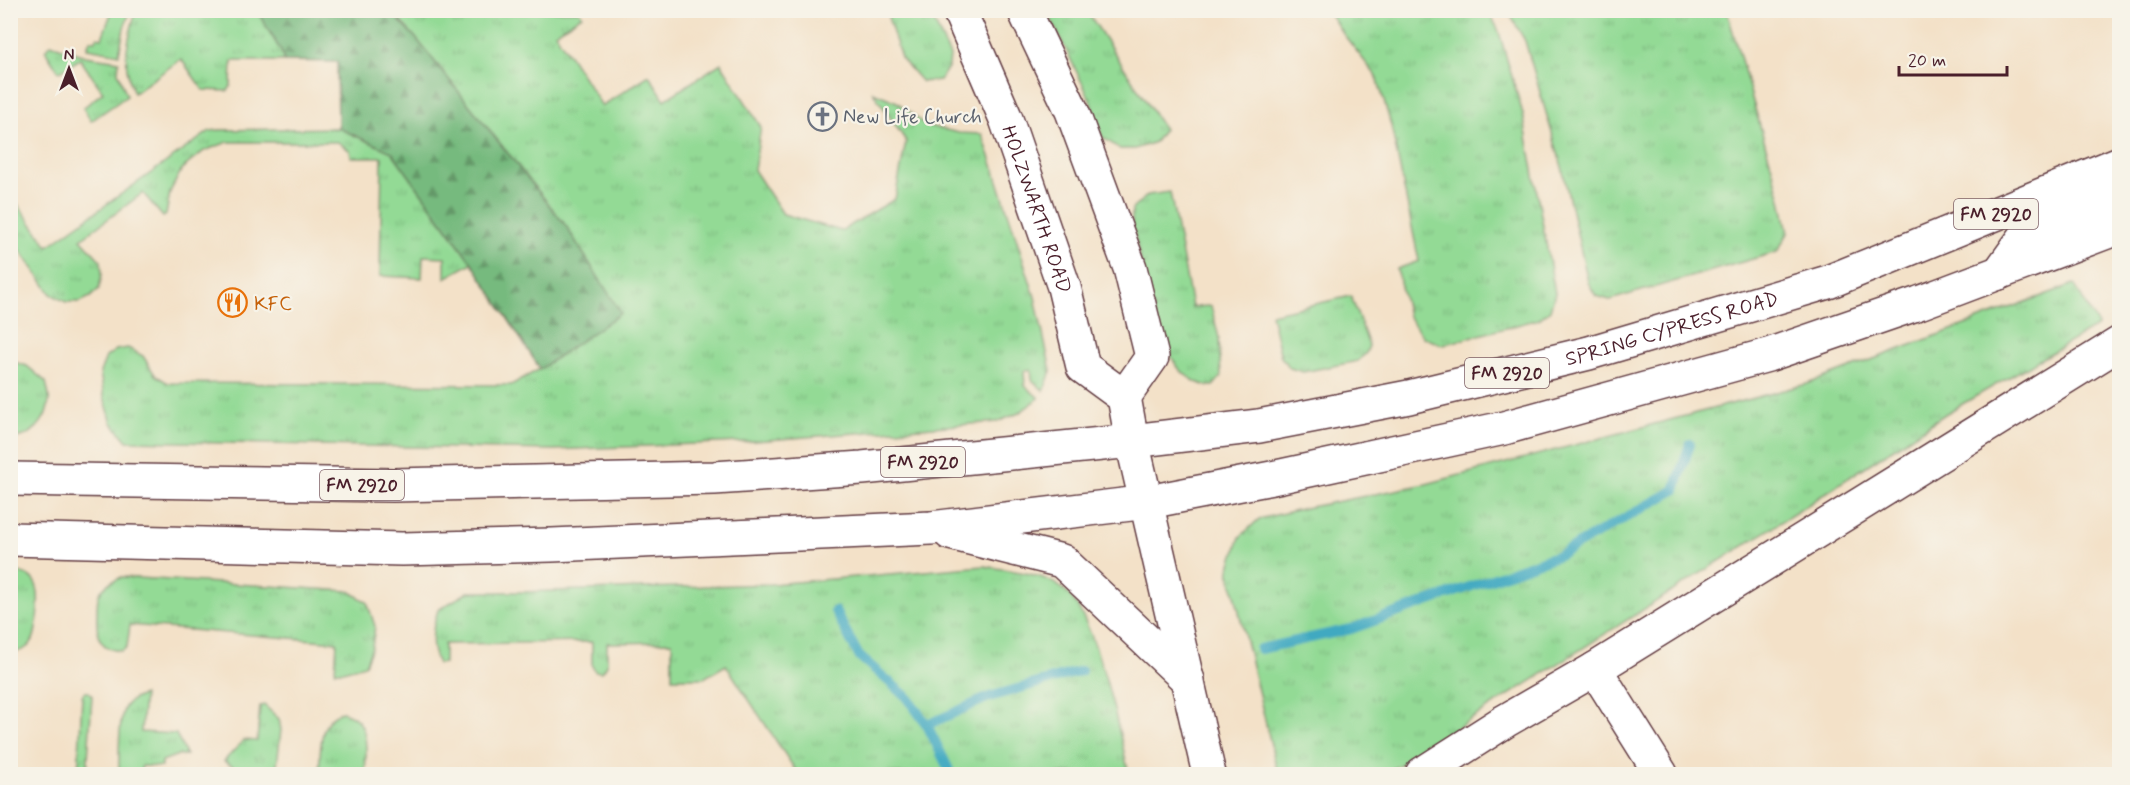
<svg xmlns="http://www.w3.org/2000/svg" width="2130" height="785" font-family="Mynerve,sans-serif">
	<defs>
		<pattern id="grass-tufts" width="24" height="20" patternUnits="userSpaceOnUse" patternTransform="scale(1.5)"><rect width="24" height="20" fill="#93da95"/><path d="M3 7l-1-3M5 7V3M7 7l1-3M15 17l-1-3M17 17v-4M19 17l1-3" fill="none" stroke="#80bb81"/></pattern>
		<pattern id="forest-firs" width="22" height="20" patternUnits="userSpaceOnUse" patternTransform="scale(1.5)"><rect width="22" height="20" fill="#76ba7e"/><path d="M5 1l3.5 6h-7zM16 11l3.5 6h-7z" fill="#639767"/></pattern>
	</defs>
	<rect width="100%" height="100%" fill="#f7f3e8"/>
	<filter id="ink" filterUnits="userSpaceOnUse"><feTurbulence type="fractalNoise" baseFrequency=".0167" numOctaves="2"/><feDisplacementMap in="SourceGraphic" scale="12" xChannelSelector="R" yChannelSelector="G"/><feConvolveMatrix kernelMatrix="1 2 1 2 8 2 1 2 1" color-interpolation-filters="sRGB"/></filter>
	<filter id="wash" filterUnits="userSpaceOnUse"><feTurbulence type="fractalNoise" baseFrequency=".008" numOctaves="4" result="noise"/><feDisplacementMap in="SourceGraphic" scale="24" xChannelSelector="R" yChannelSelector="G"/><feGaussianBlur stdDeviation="1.35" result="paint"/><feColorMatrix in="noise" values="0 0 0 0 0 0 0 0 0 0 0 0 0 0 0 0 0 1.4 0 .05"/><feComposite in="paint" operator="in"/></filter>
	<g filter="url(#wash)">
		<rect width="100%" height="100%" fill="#f3e1c8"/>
		<g fill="url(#grass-tufts)" stroke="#6e7c60" stroke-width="1.5">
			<path d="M 117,10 L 257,11 L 281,51 L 284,61 L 232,61 L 231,86 L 228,91 L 203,90 L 181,59 L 134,93 C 121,63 127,44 135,14 L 130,12 L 124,28 L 119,54 L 87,48 L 90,40 L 96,40 L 97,37 L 102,38 L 112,11 L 116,12 Z"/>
			<path d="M 390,10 L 579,11 L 582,15 L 555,33 L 602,106 L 649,75 L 665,100 L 721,63 L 761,127 L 754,170 L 783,214 L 841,231 L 895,199 L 906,141 L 873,92 L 897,102 L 925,125 L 959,133 L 982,134 L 991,159 L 1035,297 L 1051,371 L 1044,391 L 1032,380 L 1031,369 L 1024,371 L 1025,386 L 1039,398 L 1019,413 L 997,422 L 741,442 L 553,450 L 127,441 L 112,423 L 104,397 L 100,372 L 106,357 L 116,350 L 128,348 L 143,356 L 155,375 L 168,383 L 511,385 L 540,369 L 620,313 L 566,226 L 415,37 Z"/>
			<path d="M 889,11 L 929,11 L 950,56 L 949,66 L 940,80 L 922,82 L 901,58 L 888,17 Z"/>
			<path d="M 1047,11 L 1087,11 L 1164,129 L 1155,142 L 1135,149 L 1120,149 L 1102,137 L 1089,97 Z"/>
			<path d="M 1328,11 L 1488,11 L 1498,29 L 1523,114 L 1555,293 L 1550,310 L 1539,319 L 1442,345 L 1423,337 L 1408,316 L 1397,269 L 1419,261 L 1391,125 L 1377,77 L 1341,31 Z"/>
			<path d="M 1508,11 L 1727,11 L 1781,199 L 1788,233 L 1777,252 L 1610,300 L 1596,296 L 1588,282 L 1562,167 L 1525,41 Z"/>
			<path d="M 51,44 L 85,56 L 119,61 L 118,72 L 127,96 L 91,121 L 83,108 L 103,92 L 80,59 L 59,72 L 45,50 Z"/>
			<path d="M 338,128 L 392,152 L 472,263 L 445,278 L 445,257 L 423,256 L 422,278 L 380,276 L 382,157 L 351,157 L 350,151 L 338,142 L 228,142 L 204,151 L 182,169 L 170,192 L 166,215 L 163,217 L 143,193 L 81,239 L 101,261 L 102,274 L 99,289 L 90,297 L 80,302 L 66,302 L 51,294 L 11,237 L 10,194 L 48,246 L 210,131 L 219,130 Z"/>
			<path d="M 1170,192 L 1192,307 L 1211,306 L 1219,338 L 1221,377 L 1213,386 C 1199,387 1182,374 1175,363 C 1153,328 1142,264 1132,224 L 1132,209 L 1148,195 Z"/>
			<path d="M 2074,284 L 2098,326 L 1945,414 L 1803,508 L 1385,774 L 1278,774 L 1229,570 L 1240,537 L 1259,519 L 1305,508 L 1426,484 L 1807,384 Z"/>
			<path d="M 1351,296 L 1369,346 L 1366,353 L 1358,361 L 1303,372 L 1290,368 L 1281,357 L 1271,314 Z"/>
			<path d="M 11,361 L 27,366 L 46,382 C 47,388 50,395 49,401 C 47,421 31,439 11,438 Z"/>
			<path d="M 984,566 C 1011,571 1041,572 1063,589 C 1096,614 1119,732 1129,774 L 798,774 L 726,665 L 704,678 L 672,678 L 672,642 L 607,643 L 607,665 L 602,672 L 595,671 L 592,666 L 592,642 L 444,644 L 444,663 L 438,664 C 429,646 432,629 438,610 L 468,592 L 521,592 L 772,584 Z"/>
			<path d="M 11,571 C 43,573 39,595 37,620 C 36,627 36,637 31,643 C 27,650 18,652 11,653 Z"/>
			<path d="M 122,577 L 349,591 L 367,602 L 375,626 L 372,647 L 365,665 L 343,671 L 335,671 L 337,642 L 130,625 L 127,647 L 122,651 C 98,650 96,634 97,613 C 97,608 97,599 99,594 C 104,584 113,581 122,577 Z"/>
			<path d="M 84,692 L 89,692 L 92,696 L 87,774 L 78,774 L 82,696 Z"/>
			<path d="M 144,695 L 141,732 L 176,734 L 186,755 L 178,755 L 162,761 L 162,767 L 142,766 L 140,774 L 119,774 C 119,760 118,719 125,707 C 129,700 137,697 144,695 Z"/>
			<path d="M 264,705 L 279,719 L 281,730 L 276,774 L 234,774 L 235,768 L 224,761 L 244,740 L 257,741 L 260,706 Z"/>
			<path d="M 342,712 C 372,719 366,750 365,774 L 319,774 C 321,754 317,718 342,712 Z"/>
		</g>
		<path fill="url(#forest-firs)" stroke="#606c54" stroke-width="1.5" d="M 257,11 L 390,11 L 415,37 L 566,226 L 621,313 L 540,369 L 472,263 L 392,152 L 338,128 L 337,62 L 284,61 L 281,51 Z"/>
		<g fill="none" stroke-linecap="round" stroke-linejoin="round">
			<g stroke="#41a9c1" stroke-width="10">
				<path d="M 835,611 L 859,656 L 907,697 L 927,725 L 951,774"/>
				<path d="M 1260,649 L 1351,629 L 1559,555 L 1675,490 L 1690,444"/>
				<path d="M 927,725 L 989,697 L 1081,671"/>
			</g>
		</g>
	</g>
	<g filter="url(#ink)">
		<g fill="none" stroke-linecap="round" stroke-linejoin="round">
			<defs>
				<path id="minor" d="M 1595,669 L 1661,774"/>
				<g id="major">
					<path id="s1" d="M 959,10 L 1006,119 L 1064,287 L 1083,367 L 1124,397 L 1132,441 L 1209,774"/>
					<path d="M 1024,10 L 1072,111 L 1130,268 L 1152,357 L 1124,397"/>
					<path d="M 1999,273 L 2027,234 L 2120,197"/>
					<path id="s2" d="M 10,479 L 393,485 L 714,478 L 862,468 L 1132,441 L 1259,426 L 1409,397 L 1589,353 L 1828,282 L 2120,163"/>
					<path d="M 950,533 L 1062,561 L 1188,680"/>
					<path d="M 10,539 L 402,549 L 552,545 L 931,528 L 1148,502 L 1272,478 L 1504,428 L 1768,355 L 1919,303 L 2120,227"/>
					<path d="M 1422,774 L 1505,721 L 1595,669 L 2120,343"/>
				</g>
			</defs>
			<use href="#minor" stroke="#633c43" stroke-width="36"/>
			<use href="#major" stroke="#633c43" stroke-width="36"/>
			<use href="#minor" stroke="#fff" stroke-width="33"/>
			<use href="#major" stroke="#fff" stroke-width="33"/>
		</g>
	</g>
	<defs>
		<symbol id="church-ring" viewBox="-11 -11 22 22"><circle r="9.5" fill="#f7f3e8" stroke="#6b7280" stroke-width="1.5"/><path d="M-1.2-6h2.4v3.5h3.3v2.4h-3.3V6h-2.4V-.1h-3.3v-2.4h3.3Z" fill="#6b7280"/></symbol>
		<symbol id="restaurant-ring" viewBox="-11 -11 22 22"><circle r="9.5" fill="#f7f3e8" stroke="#e8710a" stroke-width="1.5"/><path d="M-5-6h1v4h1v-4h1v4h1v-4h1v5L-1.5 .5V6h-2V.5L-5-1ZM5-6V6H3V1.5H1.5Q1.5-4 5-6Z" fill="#e8710a"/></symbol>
	</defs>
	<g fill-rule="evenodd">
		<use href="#church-ring" x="806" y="100" width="33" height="33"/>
		<use href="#restaurant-ring" x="216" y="286" width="33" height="33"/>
	</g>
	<g text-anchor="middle" stroke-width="4.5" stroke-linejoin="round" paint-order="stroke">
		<g fill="#f7f3e8" stroke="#7e5f64" stroke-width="1.5">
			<rect x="1954" y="199" width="84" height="30" rx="4.5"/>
			<rect x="1465" y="358" width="84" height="30" rx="4.5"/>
			<rect x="881" y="447" width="84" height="30" rx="4.5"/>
			<rect x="320" y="470" width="84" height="30" rx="4.5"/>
		</g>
		<g font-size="18" font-weight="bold" fill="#4a1f2b">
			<text x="1996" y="220">FM 2920</text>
			<text x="1507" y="379">FM 2920</text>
			<text x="923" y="468">FM 2920</text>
			<text x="362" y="491">FM 2920</text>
		</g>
		<g font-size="20" fill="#5b616d" stroke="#f7f3e8" text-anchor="start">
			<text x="843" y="123">New Life Church</text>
		</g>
		<g font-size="20" fill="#4a1f2b" stroke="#f7f3e8">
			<text dy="7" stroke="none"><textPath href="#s1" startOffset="214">HOLZWARTH ROAD</textPath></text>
			<text dy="7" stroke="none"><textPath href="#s2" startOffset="1676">SPRING CYPRESS ROAD</textPath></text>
		</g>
		<g font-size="20" fill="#c56008" stroke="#f7f3e8" text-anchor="start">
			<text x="254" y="310">KFC</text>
		</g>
	</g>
	<rect width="2130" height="785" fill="none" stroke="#f7f3e8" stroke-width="36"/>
	<g transform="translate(69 69)" stroke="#f7f3e8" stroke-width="4.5" paint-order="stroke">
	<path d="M0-4.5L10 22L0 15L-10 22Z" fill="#4a1f2b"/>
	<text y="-9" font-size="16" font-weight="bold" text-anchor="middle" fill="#4a1f2b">N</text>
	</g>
	<path d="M1899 66v9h108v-9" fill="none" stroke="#4a1f2b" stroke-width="3"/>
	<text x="1908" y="66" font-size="18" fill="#4a1f2b" stroke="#f7f3e8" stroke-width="4.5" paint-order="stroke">20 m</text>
</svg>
